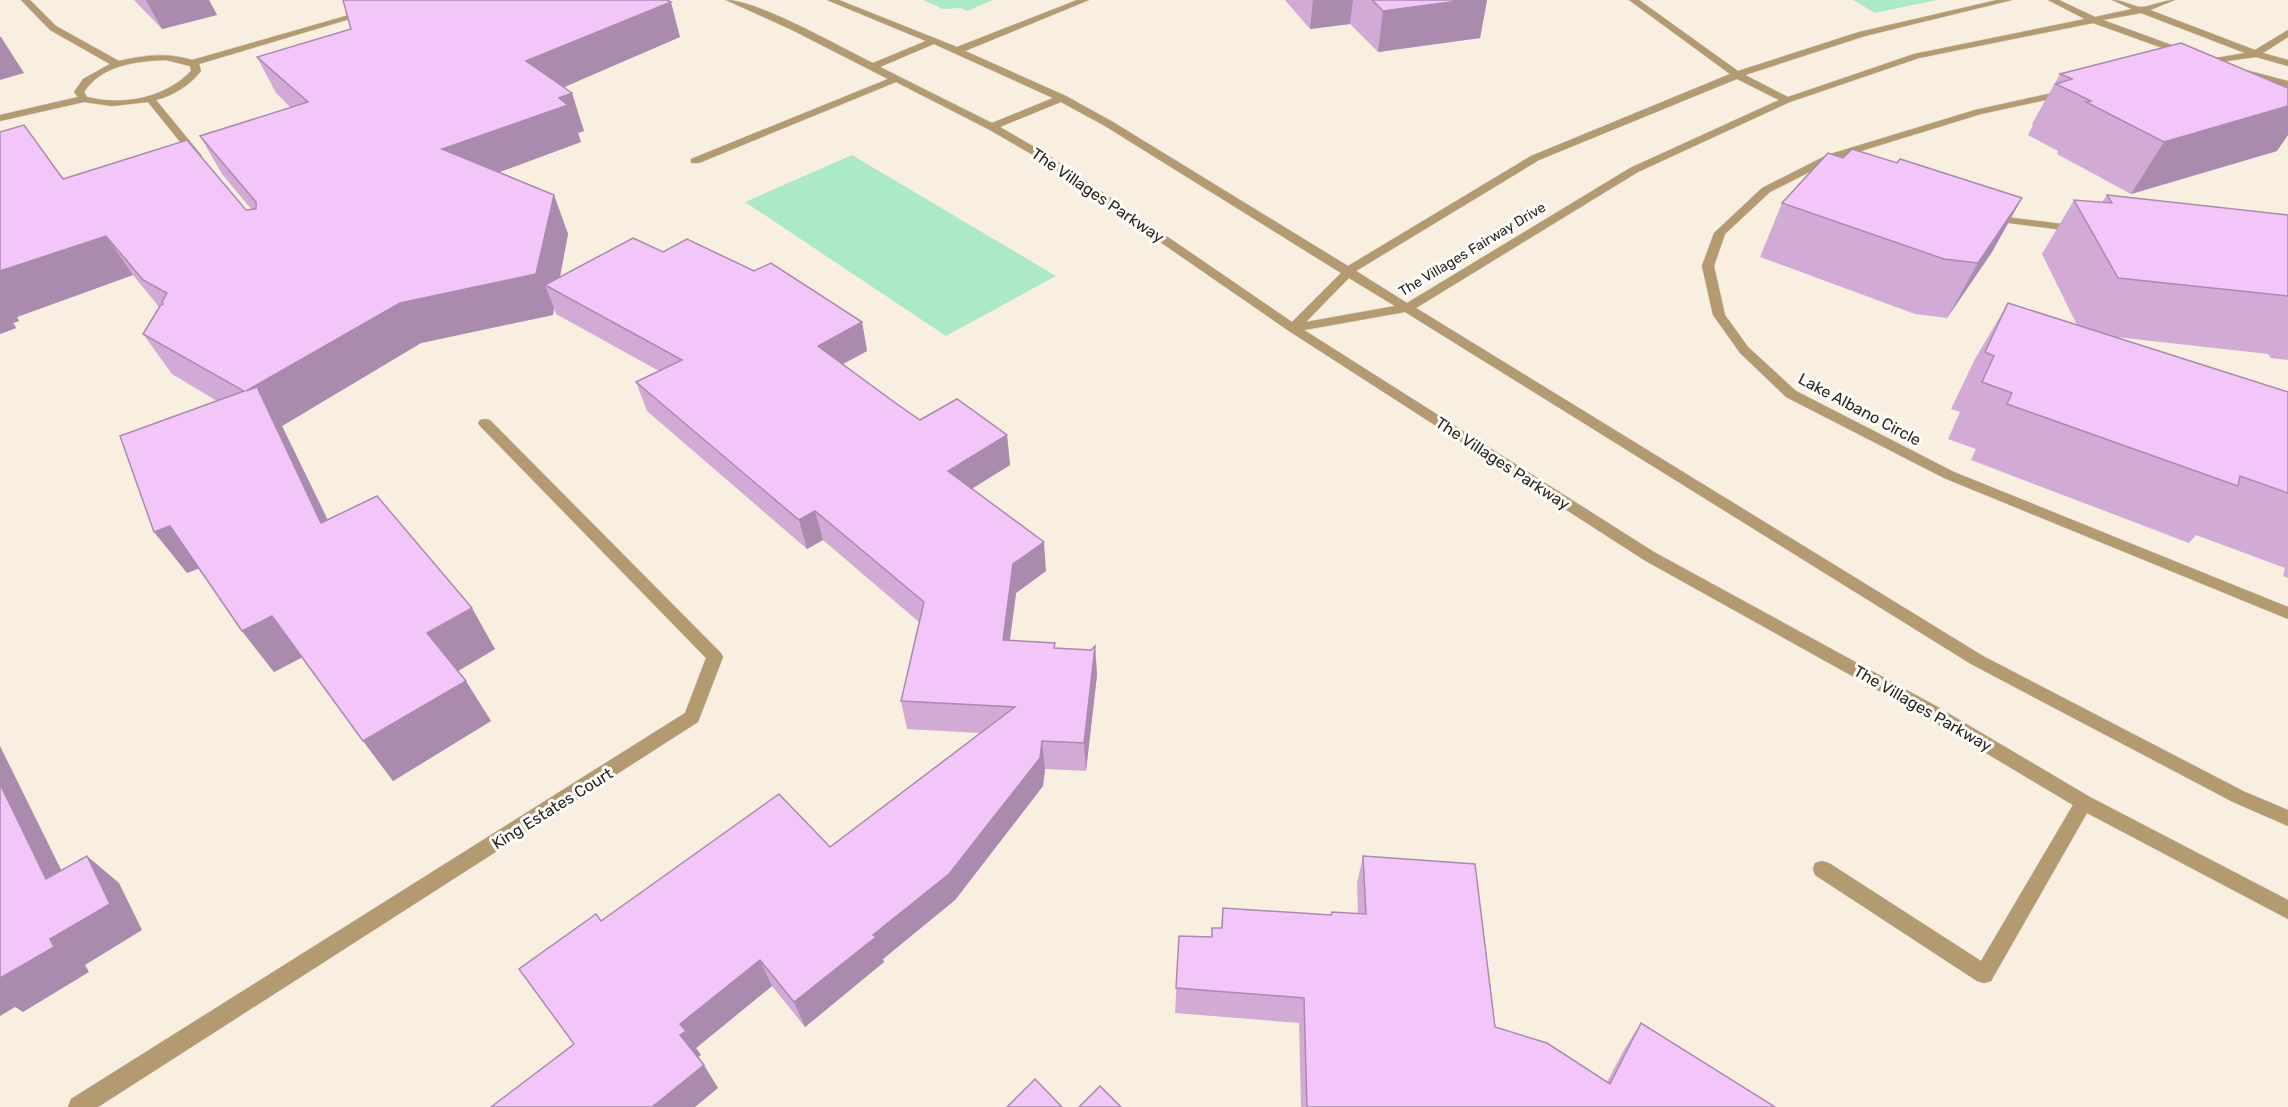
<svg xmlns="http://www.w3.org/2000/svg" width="2288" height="1107" font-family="Rubik,sans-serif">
	<rect width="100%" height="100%" fill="#f8efe0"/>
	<g fill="#aceac7">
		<path d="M 923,0 L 993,0 L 967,11 L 960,8 L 943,9 Z"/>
		<path d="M 1853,0 L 1937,0 L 1875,13 Z"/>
		<path d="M 852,155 L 1056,276 L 946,336 L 745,202 Z"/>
	</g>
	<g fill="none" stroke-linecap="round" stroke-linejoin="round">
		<defs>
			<g id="minor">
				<path d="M 21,0 L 30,0 L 56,26 L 119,61 C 142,55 168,52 192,60 L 363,11 L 370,13 L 199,64 L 201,71 C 189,86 174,95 156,100 L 202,156 L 197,159 L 193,158 L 148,102 L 112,106 L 84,102 L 0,121 L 0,115 L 78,97 L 74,92 L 83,79 L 110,64 L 50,30 ZM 166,60 L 190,66 L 191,71 C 165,98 124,106 87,97 L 84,92 C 102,65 136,61 166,60 Z"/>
				<path d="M 726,0 C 758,0 840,47 873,63 L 926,41 L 827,0 L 839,0 L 957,47 L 1077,0 L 1089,0 L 965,51 L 1066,96 L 1113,122 L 1348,266 L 1531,156 L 1730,74 L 1629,0 L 1639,0 L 1738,71 L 1859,32 L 1997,0 L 2012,0 L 1865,36 L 1745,75 L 1788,97 L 1914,54 L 2085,19 L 2048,0 L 2059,0 L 2095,17 L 2132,9 L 2112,0 C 2124,0 2131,6 2141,7 C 2149,7 2164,0 2175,0 L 2150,10 L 2255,50 L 2288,30 L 2288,37 L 2263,53 L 2288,60 L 2288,66 L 2256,57 L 2198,65 L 2198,61 L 2245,53 L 2141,13 L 2103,20 L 2188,51 L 2188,55 L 2182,55 L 2093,23 L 1919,58 L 1790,102 L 1638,172 L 1416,308 L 1983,656 L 2245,792 L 2288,810 L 2288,826 L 2233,802 L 1971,664 L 1405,312 L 1304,330 L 1654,552 L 1936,706 L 2090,797 L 2288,900 L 2288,919 L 2087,813 L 1991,981 L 1984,983 L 1977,981 L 1815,875 L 1813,869 L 1815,863 L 1822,861 L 1829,863 L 1981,961 L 2073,805 L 1924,716 L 1644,560 L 1289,331 L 1040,159 L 988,129 L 896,82 L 699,163 L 691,163 L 691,159 L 888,79 L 792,30 ZM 934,44 L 1053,98 L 992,123 L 880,67 ZM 1737,79 L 1779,100 L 1630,168 L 1407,303 L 1356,271 L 1539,160 ZM 1061,102 L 1105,126 L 1341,273 L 1292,322 L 1048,155 L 1000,127 ZM 1349,278 L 1395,306 L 1306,322 Z"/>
				<path d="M 2242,69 L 2288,81 L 2288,87 L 2239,74 L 2239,70 Z"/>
				<path d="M 2066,90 L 2069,91 L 2069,95 L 1981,114 L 1835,159 L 1770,192 L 1725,234 L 1714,266 L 1725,315 L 1748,347 L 1796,391 L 1954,472 L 2288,607 L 2288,619 L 1944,478 L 1786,397 L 1740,353 L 1713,315 L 1702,266 L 1714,233 L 1762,188 L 1827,155 L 1975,110 Z"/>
				<path d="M 1989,215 L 2079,226 L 2085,229 L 2079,232 L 1985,220 L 1983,218 Z"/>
				<path d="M 485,419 L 490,420 L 721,653 L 723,657 L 698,722 L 98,1107 L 68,1107 L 71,1099 L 685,713 L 706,658 L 480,426 L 478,423 L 480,420 Z"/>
			</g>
		</defs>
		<use href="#minor" stroke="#d3cbbe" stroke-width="1"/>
		<use href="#minor" fill="#b39a70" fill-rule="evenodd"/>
	</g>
	<g fill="#d1aad6">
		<path d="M 134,0 L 209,0 L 217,15 L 162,29 Z"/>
		<path d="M 1285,0 L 1487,0 L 1480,38 L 1378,52 L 1350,24 L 1310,29 Z"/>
		<path d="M 680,37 L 563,87 L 584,131 L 578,133 L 581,142 L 499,172 L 554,195 L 568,234 L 560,277 L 663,252 L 754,271 L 862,322 L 867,351 L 843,364 L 920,420 L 1007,435 L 1010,465 L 972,489 L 1046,571 L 1016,593 L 1010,640 L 1055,643 L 1055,648 L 1091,650 L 1095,646 L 1097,675 L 1086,771 L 1045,769 L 1043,786 L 955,900 L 883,959 L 884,962 L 805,1027 L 772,986 L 696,1048 L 701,1055 L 698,1057 L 718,1088 L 574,1044 L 601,921 L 830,847 L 980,733 L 907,729 L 901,701 L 919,622 L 823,540 L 807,549 L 647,411 L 636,382 L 659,371 L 556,314 L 554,308 L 553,315 L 421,343 L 282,426 L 328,520 L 495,649 L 458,671 L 491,721 L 393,781 L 302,657 L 274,672 L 242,631 L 199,568 L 187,573 L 217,401 L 172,374 L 143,334 L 159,307 L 133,275 L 17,317 L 19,321 L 13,323 L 16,328 L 0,334 L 0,132 L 63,179 L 246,210 L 252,210 L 222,174 L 200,136 L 291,108 L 276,93 L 257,57 Z"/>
		<path d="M 2060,74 L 2277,151 L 2131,194 L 2057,154 L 2058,151 L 2028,135 L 2033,125 L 2032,124 Z"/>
		<path d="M 1843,158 L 1897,163 L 2022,198 L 1992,252 L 1947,318 L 1915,314 L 1760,257 L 1782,203 Z"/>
		<path d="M 2107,195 L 2288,215 L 2288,360 L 2271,358 L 2268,354 L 2116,337 L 2288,392 L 2288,578 L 2283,576 L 2285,568 L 2196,535 L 2189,543 L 1971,460 L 1976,449 L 1948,439 L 1960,412 L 1951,409 L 1975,359 L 2008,303 L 2077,325 L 2042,254 L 2074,200 L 2102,202 Z"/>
		<path d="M 1363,856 L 1495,1027 L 1607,1082 L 1625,1048 L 1641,1023 L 1775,1107 L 1301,1107 L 1299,1023 L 1175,1013 L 1179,936 L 1211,937 L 1212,928 L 1221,928 L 1223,908 L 1331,915 L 1358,914 L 1357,883 Z"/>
	</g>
	<g fill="#aa8bae">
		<path d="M 146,0 L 209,0 L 217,15 L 162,29 Z"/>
		<path d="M 1313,0 L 1353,0 L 1350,24 L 1310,29 Z"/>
		<path d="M 1466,0 L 1487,0 L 1480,38 L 1378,52 L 1383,11 Z"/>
		<path d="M 671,2 L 680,37 L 539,98 L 526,61 Z"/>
		<path d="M 0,37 L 1,37 L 24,73 L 0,80 Z"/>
		<path d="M 572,93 L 584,131 L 578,133 L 581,142 L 459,187 L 442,149 L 559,98 Z"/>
		<path d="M 2288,106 L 2288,135 L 2277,151 L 2131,194 L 2164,142 Z"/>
		<path d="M 554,195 L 568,234 L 557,292 L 545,285 L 554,308 L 553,315 L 421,343 L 282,426 L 349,564 L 321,523 L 246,391 Z"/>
		<path d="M 2022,198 L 1992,252 L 1947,318 L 1978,263 Z"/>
		<path d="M 106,236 L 133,275 L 17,317 L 19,321 L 13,323 L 16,328 L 0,334 L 0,271 Z"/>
		<path d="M 862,322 L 867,351 L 824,374 L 818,346 Z"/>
		<path d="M 1007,435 L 1010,465 L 953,500 L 948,471 Z"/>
		<path d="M 815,511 L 823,540 L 807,549 L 799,520 Z"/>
		<path d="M 170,526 L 203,567 L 187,573 L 154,532 Z"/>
		<path d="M 1044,542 L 1046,571 L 1016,593 L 1006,669 L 1003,640 L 1013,564 Z"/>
		<path d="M 472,608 L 495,649 L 453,674 L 427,633 Z"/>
		<path d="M 272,616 L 303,657 L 274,672 L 242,631 Z"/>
		<path d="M 1095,646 L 1097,675 L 1086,771 L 1084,743 Z"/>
		<path d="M 466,681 L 491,721 L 393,781 L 363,741 Z"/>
		<path d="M 1042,741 L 1045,769 L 1043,786 L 955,900 L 883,959 L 884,962 L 805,1027 L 794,1002 L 873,935 Z"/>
		<path d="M 0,746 L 79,906 L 46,879 L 0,784 Z"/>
		<path d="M 87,856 L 119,883 L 142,930 L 85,965 L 89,972 L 23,1012 L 15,1007 L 0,1016 L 0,978 L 50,939 Z"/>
		<path d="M 760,960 L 772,986 L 696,1048 L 701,1055 L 695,1059 L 680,1035 L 680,1024 Z"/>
		<path d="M 704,1065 L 718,1088 L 695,1107 L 652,1107 Z"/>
	</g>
	<g fill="#f3c6f9" stroke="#aa8bae" stroke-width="1.5">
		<path d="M 343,0 L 667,0 L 671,2 L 526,61 L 572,93 L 559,98 L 568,105 L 442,149 L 554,195 L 536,274 L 400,303 L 246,391 L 257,387 L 321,523 L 377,496 L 472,608 L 427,633 L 466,681 L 363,741 L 272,616 L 242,631 L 170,526 L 154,532 L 120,436 L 244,391 L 143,334 L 160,306 L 163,304 L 162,302 L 167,293 L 143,280 L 106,236 L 0,271 L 0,132 L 24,125 L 63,179 L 187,140 L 246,210 L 256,209 L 256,202 L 200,136 L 308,102 L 257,57 L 351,29 Z"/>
		<path d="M 1372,0 L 1466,0 L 1383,11 Z"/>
		<path d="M 2181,43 L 2288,88 L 2288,106 L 2164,142 L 2086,102 L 2091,101 L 2056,84 L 2072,79 L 2060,74 Z"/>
		<path d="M 1852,149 L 1897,163 L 1900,159 L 2022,198 L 1978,263 L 1944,259 L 1782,203 L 1828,153 L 1843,158 Z"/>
		<path d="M 2107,195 L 2288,215 L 2288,296 L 2118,278 L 2074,200 L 2112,203 Z"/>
		<path d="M 633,238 L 663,252 L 687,239 L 754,271 L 771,263 L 862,322 L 818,346 L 894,402 L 920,420 L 957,399 L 1007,435 L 948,471 L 1044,542 L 1013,564 L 1003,640 L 1055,643 L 1054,648 L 1091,650 L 1095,646 L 1084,743 L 1042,741 L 1040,758 L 949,874 L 873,935 L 876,937 L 794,1002 L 760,960 L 680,1024 L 686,1031 L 680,1035 L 704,1065 L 652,1107 L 491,1107 L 574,1044 L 519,969 L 596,914 L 601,921 L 779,794 L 830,847 L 1015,707 L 901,701 L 924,602 L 815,511 L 799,520 L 636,382 L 682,360 L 545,285 Z"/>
		<path d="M 2008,303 L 2288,392 L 2288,493 L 2240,476 L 2238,486 L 2007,404 L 2012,393 L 1982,382 L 1994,356 L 1985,352 Z"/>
		<path d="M 0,784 L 46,879 L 87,856 L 110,904 L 50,939 L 54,947 L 0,978 Z"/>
		<path d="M 1363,856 L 1475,864 L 1495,1027 L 1547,1043 L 1610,1084 L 1641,1023 L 1775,1107 L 1307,1107 L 1304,998 L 1176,988 L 1179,936 L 1212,937 L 1212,928 L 1222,928 L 1223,908 L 1331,915 L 1332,912 L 1366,914 Z"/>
		<path d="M 1035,1079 L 1062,1107 L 1007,1107 Z"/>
		<path d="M 1100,1086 L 1121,1107 L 1079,1107 Z"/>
	</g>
	<g text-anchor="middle" stroke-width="6" stroke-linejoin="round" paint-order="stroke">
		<g font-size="14" fill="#2b2823" stroke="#fffdfa">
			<text transform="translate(1472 249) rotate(-31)" y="5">The Villages Fairway Drive</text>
		</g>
		<g font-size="16" fill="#2b2823" stroke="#fffdfa">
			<text transform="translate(1098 195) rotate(34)" y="6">The Villages Parkway</text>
			<text transform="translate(1860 409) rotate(28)" y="6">Lake Albano Circle</text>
			<text transform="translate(1503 463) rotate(33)" y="6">The Villages Parkway</text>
			<text transform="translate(1923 708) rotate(30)" y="6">The Villages Parkway</text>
			<text transform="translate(552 808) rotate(-32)" y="6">King Estates Court</text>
		</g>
	</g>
</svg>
